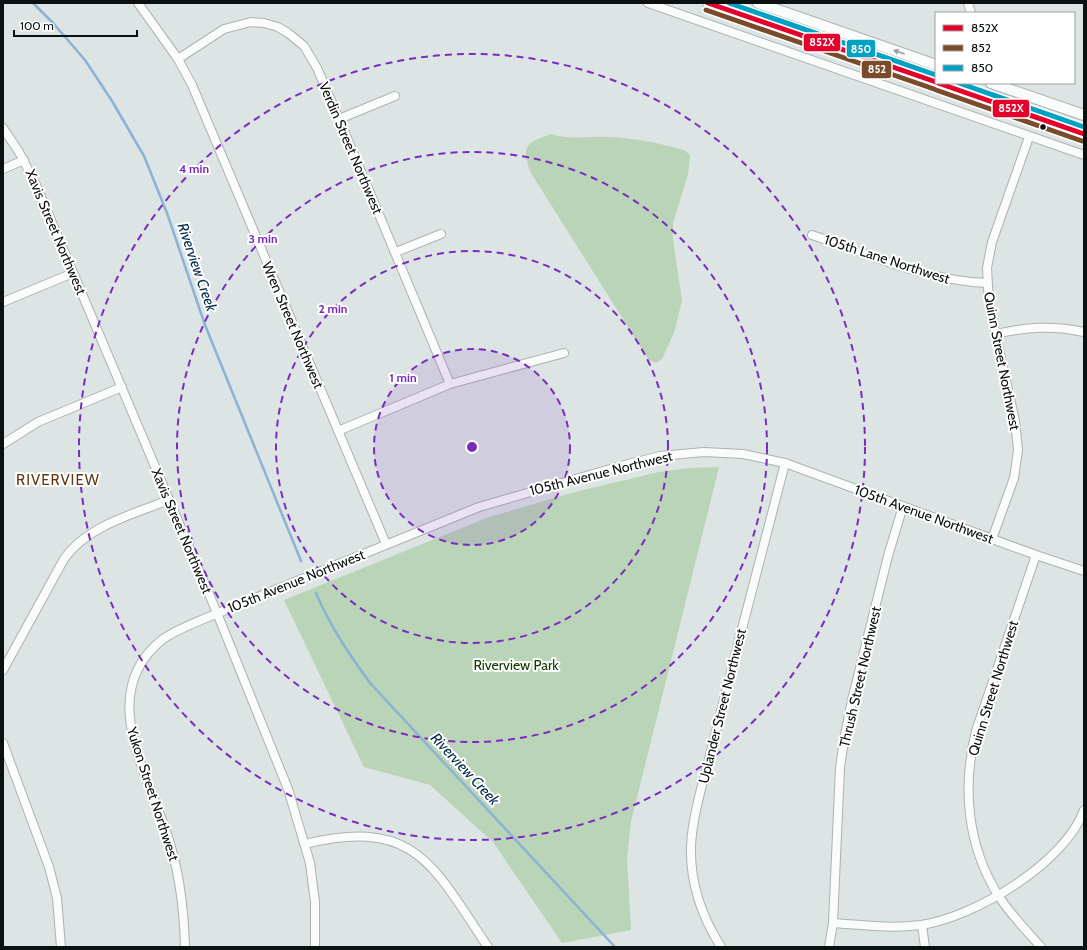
<svg xmlns="http://www.w3.org/2000/svg" width="1087" height="950" font-family="Cabin,sans-serif">
	<rect width="100%" height="100%" fill="#dce4e4"/>
	<g fill="#bad4b7">
		<path d="M 551,134 C 570,140 589,136 609,137 C 634,138 659,143 684,150 L 690,155 L 688,174 L 673,223 L 673,240 L 682,300 L 675,330 L 662,359 L 656,363 L 649,360 L 645,354 L 531,173 C 521,147 525,143 551,134 Z"/>
		<path d="M 719,467 L 631,822 L 627,858 L 631,930 L 562,943 L 493,842 L 430,785 L 364,767 L 284,600 L 489,517 L 575,492 L 659,472 L 689,468 Z"/>
	</g>
	<g fill="none" stroke-linecap="round" stroke-linejoin="round">
		<g stroke="#8cb2d5" stroke-width="2.5">
			<path d="M 33,3 L 53,23 L 85,60 L 112,101 L 144,156 L 167,213 L 205,325 L 301,561"/>
			<path d="M 316,593 C 330,626 349,654 370,683 L 615,947"/>
		</g>
		<defs>
			<g id="minor">
				<path d="M 138,3 L 178,59 L 192,85 L 386,544"/>
				<path d="M 648,3 L 1084,155"/>
				<path d="M 968,3 L 971,13"/>
				<path d="M 178,59 L 224,29 L 251,22 L 264,23 L 278,27 L 288,33 L 304,46 L 317,68 L 339,119 L 450,384"/>
				<path d="M 965,92 L 968,83"/>
				<path d="M 339,119 L 395,96"/>
				<path d="M 3,128 L 19,152 L 36,185 L 217,613 L 288,789 L 310,863 L 315,902 L 315,947"/>
				<path d="M 3,169 L 24,160"/>
				<path d="M 812,235 C 869,254 926,281 987,283"/>
				<path d="M 396,252 L 441,234"/>
				<path d="M 3,302 L 73,273"/>
				<path d="M 996,334 C 1026,327 1053,325 1084,332"/>
				<path d="M 338,431 L 450,384 L 564,353"/>
				<path d="M 3,444 L 38,422 L 122,387"/>
				<path d="M 992,539 L 1014,478 L 1018,450 L 1015,421 L 989,304 L 987,268 L 992,242 L 1029,137"/>
				<path d="M 1036,555 L 976,731 C 962,787 967,845 998,895 C 1010,914 1026,930 1041,947"/>
				<path d="M 3,670 L 64,559 C 87,526 133,514 169,500"/>
				<path d="M 3,743 L 49,867 L 57,898 L 61,947"/>
				<path d="M 305,844 C 416,817 433,866 488,947"/>
				<path d="M 833,923 C 862,925 891,929 921,925 C 975,917 1065,863 1084,810"/>
				<path d="M 922,925 L 925,947"/>
				<path d="M 185,947 C 184,908 179,868 166,831 C 145,769 97,691 163,639 C 176,630 192,624 206,618 L 479,507 L 617,467 L 660,456 L 704,452 L 743,454 L 785,463 L 1036,555 L 1084,571"/>
				<path d="M 721,947 C 702,917 690,883 691,847 C 692,813 708,766 716,732 C 738,642 762,553 785,463"/>
				<path d="M 829,947 L 833,923 L 840,768 L 844,740 L 852,700 L 888,556 L 903,506"/>
			</g>
			<g id="major">
				<path d="M 708,3 L 936,82"/>
				<path d="M 758,3 L 936,65"/>
				<path d="M 938,83 L 1084,134"/>
				<path d="M 991,83 L 1084,115"/>
			</g>
		</defs>
		<use href="#minor" stroke="#acb3b2" stroke-width="10"/>
		<use href="#major" stroke="#acb3b2" stroke-width="12"/>
		<use href="#minor" stroke="#fafbfb" stroke-width="8"/>
		<use href="#major" stroke="#fafbfb" stroke-width="10"/>
		<defs>
			<g id="bus-1">
				<path d="M 708,3 L 936,82"/>
				<path d="M 938,83 L 1084,134"/>
			</g>
			<g id="bus-2">
				<path d="M 706,10 L 934,89"/>
				<path d="M 936,90 L 1082,141"/>
			</g>
			<g id="bus-3">
				<path d="M 729,3 L 936,75"/>
				<path d="M 959,83 L 1084,127"/>
			</g>
		</defs>
		<use href="#bus-1" stroke="#fff" stroke-width="8"/>
		<use href="#bus-2" stroke="#fff" stroke-width="8"/>
		<use href="#bus-3" stroke="#fff" stroke-width="8"/>
		<use href="#bus-1" stroke="#e4002b" stroke-width="5"/>
		<use href="#bus-2" stroke="#7a4b2a" stroke-width="5"/>
		<use href="#bus-3" stroke="#01a1c4" stroke-width="5"/>
	</g>
	<defs><path id="oneway-solid" d="M-6-.8H1V-3.2L6.5 0L1 3.2V.8H-6Z"/></defs>
	<use fill="#9a9d9d" href="#oneway-solid" transform="translate(899 52) rotate(-161)"/>
	<circle cx="472" cy="447" r="98" fill="#7b2cbf" fill-opacity=".12"/>
	<g fill="none" stroke="#7b2cbf" stroke-width="2" stroke-dasharray="7 5">
		<circle cx="472" cy="447" r="98"/>
		<circle cx="472" cy="447" r="196"/>
		<circle cx="472" cy="447" r="295"/>
		<circle cx="472" cy="447" r="393"/>
	</g>
	<circle fill="#0b1110" stroke="#fff" stroke-width="1.5" cx="1043" cy="127" r="3.5"/>
	<g text-anchor="middle" stroke-width="4" stroke-linejoin="round" paint-order="stroke">
		<g font-size="14" fill="#0b1110" stroke="#fff">
			<text transform="translate(351 148) rotate(67)" y="5">Verdin Street Northwest</text>
			<text transform="translate(56 232) rotate(67)" y="5">Xavis Street Northwest</text>
			<text transform="translate(887 259) rotate(18)" y="5">105th Lane Northwest</text>
			<text transform="translate(293 325) rotate(67)" y="5">Wren Street Northwest</text>
			<text transform="translate(1002 361) rotate(79)" y="5">Quinn Street Northwest</text>
			<text transform="translate(601 473) rotate(-14)" y="5">105th Avenue Northwest</text>
			<text transform="translate(924 514) rotate(20)" y="5">105th Avenue Northwest</text>
			<text transform="translate(182 531) rotate(67)" y="5">Xavis Street Northwest</text>
			<text transform="translate(296 581) rotate(-22)" y="5">105th Avenue Northwest</text>
			<text transform="translate(860 677) rotate(-77)" y="5">Thrush Street Northwest</text>
			<text transform="translate(993 688) rotate(-73)" y="5">Quinn Street Northwest</text>
			<text transform="translate(722 706) rotate(-76)" y="5">Uplander Street Northwest</text>
			<text transform="translate(153 794) rotate(72)" y="5">Yukon Street Northwest</text>
		</g>
		<g font-size="14" fill="#0f3a00" stroke="#fff">
			<text x="516" y="670">Riverview Park</text>
		</g>
		<g font-size="15" font-style="italic" fill="#042c4d" stroke="#fff">
			<text transform="translate(197 267) rotate(71)" y="5">Riverview Creek</text>
			<text transform="translate(465 769) rotate(47)" y="5">Riverview Creek</text>
		</g>
		<g font-size="15" letter-spacing="1" fill="#633612" stroke="#fff">
			<text x="58" y="485">RIVERVIEW</text>
		</g>
	</g>
	<circle cx="472" cy="447" r="6" fill="#7b2cbf" stroke="#fff" stroke-width="2"/>
	<g font-size="12" text-anchor="middle" font-weight="bold" fill="#7b2cbf" stroke="#fff" stroke-width="4" stroke-linejoin="round" paint-order="stroke">
		<text x="194" y="173">4 min</text>
		<text x="263" y="243">3 min</text>
		<text x="333" y="313">2 min</text>
		<text x="403" y="382">1 min</text>
	</g>
	<g stroke="#fff" stroke-width="1.5">
		<rect x="803" y="33" width="38" height="19" rx="4" fill="#e4002b"/>
		<rect x="846" y="39" width="30" height="19" rx="4" fill="#01a1c4"/>
		<rect x="861" y="60" width="31" height="19" rx="4" fill="#7a4b2a"/>
		<rect x="992" y="99" width="38" height="19" rx="4" fill="#e4002b"/>
	</g>
	<g font-size="11" text-anchor="middle" font-weight="bold" fill="#fff">
		<text x="822" y="46">852X</text>
		<text x="861" y="53">850</text>
		<text x="877" y="73">852</text>
		<text x="1011" y="112">852X</text>
	</g>
	<rect width="1087" height="950" fill="none" stroke="#0b1110" stroke-width="8"/>
	<rect x="935" y="12" width="140" height="72" fill="#ffffff" stroke="#9da09f"/>
	<rect x="943" y="25" width="20" height="6" fill="#e4002b" stroke="#9da09f"/>
	<text x="971" y="32" font-size="12" fill="#0b1110">852X</text>
	<rect x="943" y="45" width="20" height="6" fill="#7a4b2a" stroke="#9da09f"/>
	<text x="971" y="52" font-size="12" fill="#0b1110">852</text>
	<rect x="943" y="65" width="20" height="6" fill="#01a1c4" stroke="#9da09f"/>
	<text x="971" y="72" font-size="12" fill="#0b1110">850</text>
	<path d="M14 30v6h123v-6" fill="none" stroke="#0b1110" stroke-width="2"/>
	<text x="20" y="30" font-size="12" fill="#0b1110" stroke="#ffffff" stroke-width="3" paint-order="stroke">100 m</text>
</svg>
